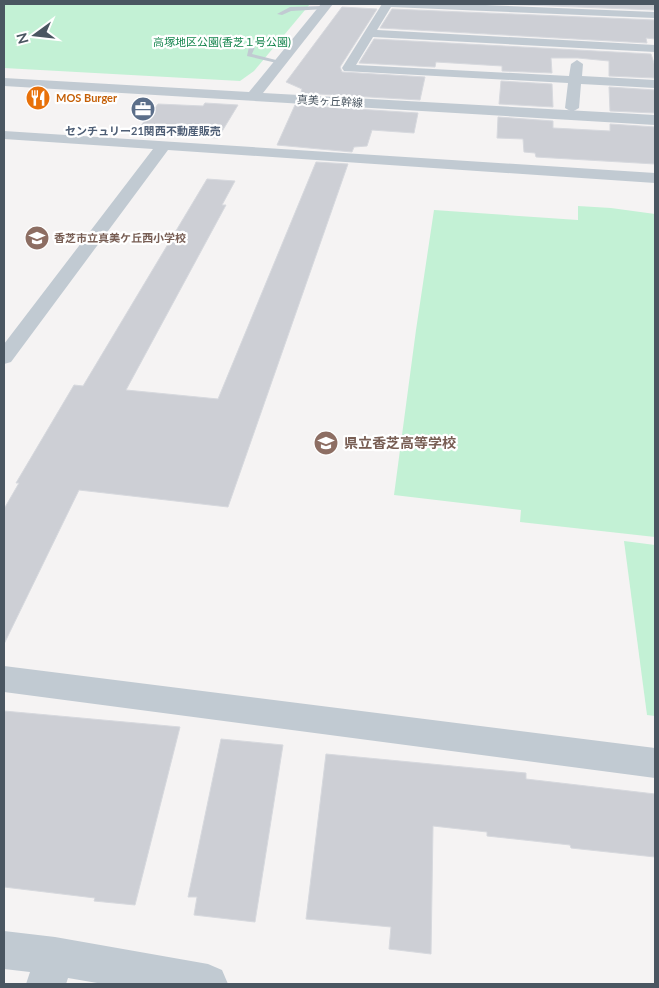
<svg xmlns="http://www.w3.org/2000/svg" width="659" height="988" font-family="Lato,'Noto Sans JP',sans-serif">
	<rect width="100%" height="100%" fill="#f5f3f3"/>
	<g fill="#c3f1d5">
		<path d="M 4,4 L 310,4 L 254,71 L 240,81 L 4,68 Z"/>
		<path d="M 578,206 L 611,208 L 655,214 L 655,537 L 520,522 L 521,510 L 394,495 L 416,330 L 434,210 L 578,220 Z"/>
		<path d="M 624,541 L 655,545 L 655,716 L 647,715 Z"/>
	</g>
	<g fill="#cdcfd5" stroke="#d7d9de">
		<path d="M 500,4 L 655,4 L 655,10 Z"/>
		<path d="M 342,7 L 377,9 L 340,67 L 342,72 L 425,77 L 420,100 L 301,93 L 302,89 L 286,82 Z"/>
		<path d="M 392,9 L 655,20 L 655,39 L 646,38 L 647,43 L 380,28 Z"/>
		<path d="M 374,39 L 651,54 L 655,66 L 655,78 L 609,76 L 609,61 L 578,58 L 551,58 L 552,73 L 502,71 L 502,66 L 436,62 L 435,67 L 359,63 Z"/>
		<path d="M 501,81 L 552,84 L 553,107 L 499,104 Z"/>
		<path d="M 609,87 L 655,90 L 655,113 L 610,111 Z"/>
		<path d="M 205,103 L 238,105 L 218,138 L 135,133 L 158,104 L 203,106 Z"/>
		<path d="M 295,105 L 418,113 L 414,133 L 372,130 L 367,146 L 354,147 L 352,152 L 277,145 Z"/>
		<path d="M 498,117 L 553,121 L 553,128 L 610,131 L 610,124 L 655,127 L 655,164 L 536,157 L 535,153 L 524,152 L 523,139 L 497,138 Z"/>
		<path d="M 316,162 L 348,164 L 228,507 L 79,490 L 4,644 L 4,509 L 19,483 L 16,483 L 74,385 L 83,386 L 207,179 L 235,181 L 222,205 L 226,205 L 126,390 L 218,399 Z"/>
		<path d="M 4,711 L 180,727 L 135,905 L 94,901 L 95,898 L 4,887 Z"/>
		<path d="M 221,739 L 283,745 L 255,922 L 194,915 L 197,897 L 188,897 Z"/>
		<path d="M 326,754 L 526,773 L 526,779 L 655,794 L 655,857 L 571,848 L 570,845 L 487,836 L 487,832 L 433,826 L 431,954 L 389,949 L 391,927 L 306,919 Z"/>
	</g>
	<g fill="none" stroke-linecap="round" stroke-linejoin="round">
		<g fill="#c1cad2" fill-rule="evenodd">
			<path d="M 323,6 L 325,9 L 291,11 L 282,15 L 277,14 L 290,7 Z"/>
			<path d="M 252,45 L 255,47 L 252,54 L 284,62 L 281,64 L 247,56 L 249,47 Z"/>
		</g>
		<g fill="#c1cad2" fill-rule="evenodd">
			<path d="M 382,4 L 461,4 L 655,12 L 655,18 L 391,7 L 377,30 L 655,45 L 655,52 L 373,37 L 356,65 L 569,76 L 571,64 L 577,60 L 583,64 L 582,76 L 655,80 L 655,88 L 581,84 L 579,108 L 572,112 L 565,108 L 568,83 L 344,71 L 342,68 Z"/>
			<path d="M 4,131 L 655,173 L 655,183 L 168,150 L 11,362 L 4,364 L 4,344 L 153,149 L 4,139 Z"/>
			<path d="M 4,666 L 655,748 L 655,778 L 4,692 Z"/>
			<path d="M 4,931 L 55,937 L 208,964 L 222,970 L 228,984 L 103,984 L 68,978 L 66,984 L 26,984 L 30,972 L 4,969 Z"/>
		</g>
		<path fill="#c1cad2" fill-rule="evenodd" d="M 321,4 L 333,4 L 263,93 L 655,115 L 655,125 L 4,86 L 4,78 L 249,92 Z"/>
	</g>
	<defs>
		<symbol id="restaurant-disc" viewBox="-11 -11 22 22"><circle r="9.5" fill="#e8710a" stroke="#fff"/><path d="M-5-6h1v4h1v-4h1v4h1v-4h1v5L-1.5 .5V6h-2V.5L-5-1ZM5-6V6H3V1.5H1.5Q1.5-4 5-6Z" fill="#fff"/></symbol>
		<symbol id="office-disc" viewBox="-11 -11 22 22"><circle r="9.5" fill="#5c6f8a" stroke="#fff"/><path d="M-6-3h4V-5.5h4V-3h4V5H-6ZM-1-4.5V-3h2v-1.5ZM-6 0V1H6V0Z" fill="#fff"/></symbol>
		<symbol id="school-disc" viewBox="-11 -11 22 22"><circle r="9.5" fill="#8d6e63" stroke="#fff"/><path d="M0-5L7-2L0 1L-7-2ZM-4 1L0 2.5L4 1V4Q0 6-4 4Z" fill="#fff"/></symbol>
	</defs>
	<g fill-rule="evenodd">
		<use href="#restaurant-disc" x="24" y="84" width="28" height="28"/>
		<use href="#office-disc" x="129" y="95" width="28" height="28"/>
		<use href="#school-disc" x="23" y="224" width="28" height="28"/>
		<use href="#school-disc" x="312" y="429" width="28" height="28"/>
	</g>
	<g text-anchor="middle" stroke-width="4.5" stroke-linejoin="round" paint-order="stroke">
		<g font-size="11" fill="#17864f" stroke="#fff">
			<text x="222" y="46">高塚地区公園(香芝１号公園)</text>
		</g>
		<g font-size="11" font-weight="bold" fill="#c56008" stroke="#fff" text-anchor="start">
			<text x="56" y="102">MOS Burger</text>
		</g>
		<g font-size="11" fill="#4a5661" stroke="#fff">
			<text transform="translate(330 101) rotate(3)" y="4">真美ヶ丘幹線</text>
		</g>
		<g font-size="11" font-weight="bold" fill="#4e5e75" stroke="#fff">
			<text x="143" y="135">センチュリー21関西不動産販売</text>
		</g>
		<g font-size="11" font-weight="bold" fill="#785e54" stroke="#fff" text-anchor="start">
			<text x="54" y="242">香芝市立真美ケ丘西小学校</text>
		</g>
		<g font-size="14" font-weight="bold" fill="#785e54" stroke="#fff" text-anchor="start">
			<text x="344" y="448">県立香芝高等学校</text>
		</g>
	</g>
	<rect width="659" height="988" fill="none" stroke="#4a5661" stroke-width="10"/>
	<g transform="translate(35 35) rotate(255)" stroke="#ffffff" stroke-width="4" paint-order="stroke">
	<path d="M0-4L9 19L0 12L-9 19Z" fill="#4a5661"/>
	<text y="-8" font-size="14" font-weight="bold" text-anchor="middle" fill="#4a5661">N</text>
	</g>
</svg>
